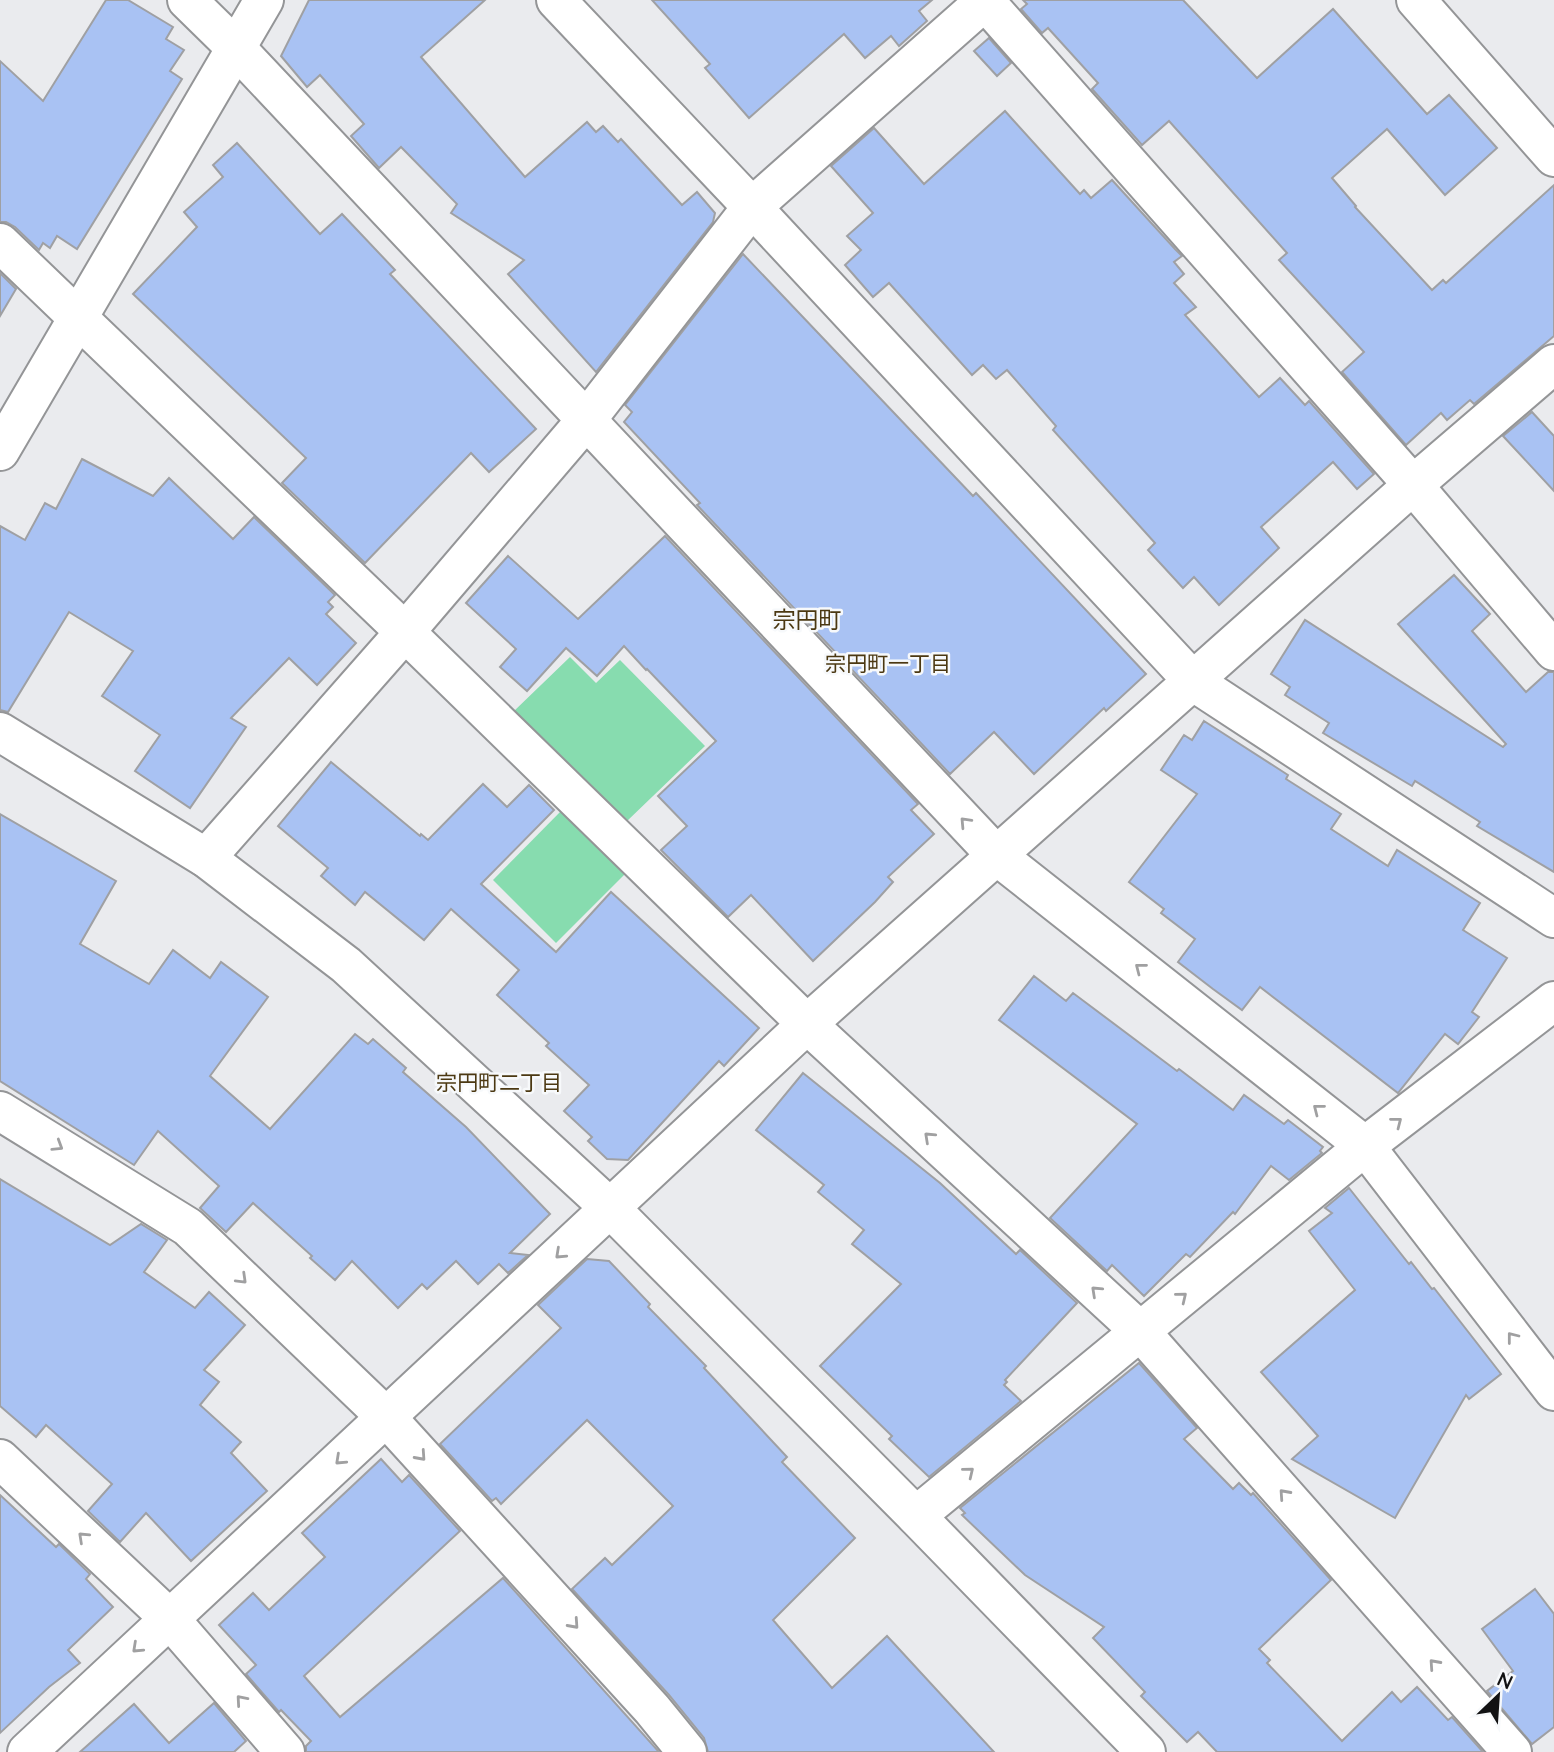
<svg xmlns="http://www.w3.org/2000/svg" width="1554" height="1752" font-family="Lato,'Noto Sans JP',sans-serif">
	<rect width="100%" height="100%" fill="#eaebee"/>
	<g fill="#87dcaf">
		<path d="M 570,657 L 596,683 L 620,660 L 705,746 L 626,822 L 513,712 Z"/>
		<path d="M 563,809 L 627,872 L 556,943 L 493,880 Z"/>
	</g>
	<g fill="#a9c2f3" stroke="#9fa0a3" stroke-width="2">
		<path d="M 106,0 L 128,0 L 173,27 L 166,39 L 184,50 L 170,71 L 182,79 L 77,249 L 57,236 L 50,248 L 43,243 L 39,250 L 15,227 L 6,222 L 0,222 L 0,61 L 43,101 Z"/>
		<path d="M 309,0 L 485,0 L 421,57 L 525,177 L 587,122 L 596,132 L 603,126 L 618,142 L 621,139 L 682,205 L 697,192 L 715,213 L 713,222 L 596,372 L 508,274 L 524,260 L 451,213 L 457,204 L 401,147 L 379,168 L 351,136 L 364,124 L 320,75 L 307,87 L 281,56 Z"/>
		<path d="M 652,0 L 932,0 L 919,11 L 927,21 L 899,46 L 891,36 L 865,58 L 844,34 L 749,118 L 705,68 L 710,64 Z"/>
		<path d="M 1023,0 L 1183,0 L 1257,78 L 1333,9 L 1427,114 L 1449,95 L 1497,148 L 1445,195 L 1387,129 L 1332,178 L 1356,206 L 1355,207 L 1432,290 L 1443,280 L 1446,283 L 1554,185 L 1554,336 L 1474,404 L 1470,400 L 1447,420 L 1441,413 L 1406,445 L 1342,372 L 1364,352 L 1279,260 L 1287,253 L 1169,121 L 1142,145 L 1092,89 L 1098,83 L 1048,28 L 1042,33 L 1021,9 L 1027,4 Z"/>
		<path d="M 989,38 L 1011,63 L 997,76 L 974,51 Z"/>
		<path d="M 1005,111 L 1080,194 L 1084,190 L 1091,198 L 1112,180 L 1175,249 L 1182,256 L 1174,262 L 1184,274 L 1174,283 L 1196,307 L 1185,315 L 1259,397 L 1280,378 L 1305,405 L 1309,401 L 1374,474 L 1357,489 L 1333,462 L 1261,527 L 1279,548 L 1219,605 L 1194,577 L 1183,588 L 1148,550 L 1155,543 L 1053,430 L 1056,426 L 1007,370 L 996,379 L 983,365 L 972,375 L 889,283 L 873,297 L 845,265 L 861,250 L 847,236 L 873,213 L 831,166 L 874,128 L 924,184 Z"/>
		<path d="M 237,143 L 320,234 L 342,214 L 395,270 L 390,274 L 536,429 L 489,472 L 471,453 L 365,563 L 282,483 L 306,458 L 133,294 L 197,227 L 184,212 L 223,177 L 213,165 Z"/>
		<path d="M 743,254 L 973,496 L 976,493 L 1146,674 L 1106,711 L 1104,708 L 1034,774 L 994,732 L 950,774 L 697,505 L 700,503 L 624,422 L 632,412 L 625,405 Z"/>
		<path d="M 0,273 L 16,289 L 0,316 Z"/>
		<path d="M 1532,412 L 1554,436 L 1554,491 L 1503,436 Z"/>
		<path d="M 82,459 L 153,496 L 169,478 L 233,539 L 254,517 L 335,595 L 328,602 L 333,607 L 326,614 L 356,643 L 317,685 L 289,658 L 231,718 L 246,727 L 190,808 L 135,771 L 160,735 L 102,696 L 133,651 L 69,612 L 8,712 L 0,710 L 0,526 L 25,540 L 45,503 L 56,509 Z"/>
		<path d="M 665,536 L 918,804 L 911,810 L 934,834 L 888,877 L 893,882 L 875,902 L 813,961 L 751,895 L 728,917 L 661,850 L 687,826 L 658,796 L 716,741 L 647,669 L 646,670 L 624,646 L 597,676 L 566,648 L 527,691 L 500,667 L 516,649 L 466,603 L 508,556 L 578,619 Z"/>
		<path d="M 1454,575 L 1490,614 L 1472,631 L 1526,692 L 1548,672 L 1554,672 L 1554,872 L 1477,826 L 1480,822 L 1415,781 L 1412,786 L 1323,733 L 1329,723 L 1285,695 L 1290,687 L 1271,674 L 1305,620 L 1503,747 L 1506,744 L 1398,624 Z"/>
		<path d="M 1204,721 L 1288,775 L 1286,779 L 1341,814 L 1331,829 L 1388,866 L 1397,850 L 1480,903 L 1463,930 L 1507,958 L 1472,1012 L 1479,1017 L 1458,1044 L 1445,1034 L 1398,1093 L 1260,987 L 1242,1010 L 1213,989 L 1178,962 L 1195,939 L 1161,913 L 1164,909 L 1129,882 L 1197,794 L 1161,770 L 1184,735 L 1192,740 Z"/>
		<path d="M 331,762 L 420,836 L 421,834 L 428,840 L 483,784 L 507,807 L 529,785 L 554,810 L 481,884 L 556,952 L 611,892 L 759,1028 L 724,1066 L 719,1061 L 628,1160 L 607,1159 L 588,1141 L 592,1137 L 564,1111 L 589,1085 L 546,1046 L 549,1043 L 497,995 L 519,970 L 451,909 L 424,940 L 365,892 L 355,905 L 321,876 L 328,868 L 278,826 Z"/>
		<path d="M 0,814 L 116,881 L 80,944 L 149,984 L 173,950 L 210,978 L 221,962 L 268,997 L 210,1076 L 270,1129 L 355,1034 L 368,1044 L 373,1039 L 406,1068 L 403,1072 L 466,1127 L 550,1214 L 510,1253 L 528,1255 L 508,1273 L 499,1264 L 478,1284 L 456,1261 L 427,1289 L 422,1284 L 398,1308 L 352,1261 L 335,1280 L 310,1258 L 312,1256 L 253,1203 L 226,1232 L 200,1208 L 219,1186 L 158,1131 L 134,1165 L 0,1081 Z"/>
		<path d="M 1034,976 L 1066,1001 L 1073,993 L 1177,1071 L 1179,1069 L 1233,1110 L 1244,1095 L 1284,1124 L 1288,1120 L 1323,1147 L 1320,1151 L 1322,1153 L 1289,1180 L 1271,1166 L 1235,1214 L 1233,1212 L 1190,1257 L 1186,1254 L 1144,1296 L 1112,1265 L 1107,1271 L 1050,1218 L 1137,1124 L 999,1020 Z"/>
		<path d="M 803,1073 L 940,1183 L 1016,1254 L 1020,1250 L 1077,1303 L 1005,1380 L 1007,1382 L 1004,1385 L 1021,1401 L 929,1477 L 889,1439 L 892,1436 L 820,1366 L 901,1284 L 852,1244 L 864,1230 L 818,1192 L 824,1185 L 756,1130 Z"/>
		<path d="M 0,1179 L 110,1245 L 141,1224 L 167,1240 L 144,1272 L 195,1308 L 209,1292 L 245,1325 L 204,1370 L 219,1382 L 200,1405 L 241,1442 L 231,1453 L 267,1491 L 191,1561 L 146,1513 L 120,1542 L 88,1511 L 112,1484 L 46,1425 L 36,1437 L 0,1406 Z"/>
		<path d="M 1349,1188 L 1409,1264 L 1411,1262 L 1432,1289 L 1434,1288 L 1501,1374 L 1469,1399 L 1466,1395 L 1395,1518 L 1292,1459 L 1318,1436 L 1261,1372 L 1355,1290 L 1309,1231 L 1332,1213 L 1325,1208 Z"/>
		<path d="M 587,1259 L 609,1261 L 650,1304 L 648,1307 L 706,1366 L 704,1368 L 787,1457 L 782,1462 L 855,1538 L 773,1620 L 832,1688 L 887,1636 L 994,1752 L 708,1752 L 704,1738 L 669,1695 L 572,1589 L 605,1558 L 612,1565 L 673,1506 L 587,1420 L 501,1504 L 496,1498 L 492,1501 L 440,1444 L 561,1328 L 538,1305 Z"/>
		<path d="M 1139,1363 L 1197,1428 L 1184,1439 L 1233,1489 L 1239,1483 L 1251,1495 L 1253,1493 L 1331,1580 L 1259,1649 L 1270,1660 L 1267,1663 L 1342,1741 L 1392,1692 L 1401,1702 L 1417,1687 L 1448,1720 L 1452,1717 L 1483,1752 L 1217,1752 L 1198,1732 L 1187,1742 L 1141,1696 L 1145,1692 L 1093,1638 L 1104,1627 L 1025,1575 L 962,1515 L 965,1513 L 960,1508 Z"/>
		<path d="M 381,1459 L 402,1482 L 409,1475 L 460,1531 L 304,1676 L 340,1717 L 503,1578 L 659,1752 L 306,1752 L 306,1746 L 311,1741 L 281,1710 L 279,1712 L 246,1674 L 256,1665 L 219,1625 L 253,1593 L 269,1610 L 325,1557 L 302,1533 Z"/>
		<path d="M 0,1495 L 56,1547 L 59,1544 L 90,1574 L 86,1579 L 113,1607 L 68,1650 L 80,1663 L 49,1687 L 0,1733 Z"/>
		<path d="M 1535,1589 L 1554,1614 L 1554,1727 L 1532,1744 L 1487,1691 L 1513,1671 L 1482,1629 Z"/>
		<path d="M 214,1703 L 246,1741 L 234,1752 L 80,1752 L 134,1704 L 169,1743 Z"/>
	</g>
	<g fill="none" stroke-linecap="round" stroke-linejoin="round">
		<defs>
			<g id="minor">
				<path d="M 187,0 L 236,48 L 996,855 L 1365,1146 L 1554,1391"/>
				<path d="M 556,0 L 752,207 L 1194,682 L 1554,918"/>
				<path d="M 984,0 L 1413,485 L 1554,651"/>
				<path d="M 1416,0 L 1554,157"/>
				<path d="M 0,243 L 405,632 L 807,1024 L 1140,1331 L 1512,1752"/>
				<path d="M 0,451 L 264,0"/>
				<path d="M 206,858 L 405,632 L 587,419 L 752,207 L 986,0"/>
				<path d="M 0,1111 L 188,1227 L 386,1417 L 652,1709 L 687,1752"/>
				<path d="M 0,1459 L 169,1618 L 285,1752"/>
				<path d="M 916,1516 L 1365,1146 L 1554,1001"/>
				<path d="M 27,1752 L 807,1024 L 1413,485 L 1554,364"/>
			</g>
			<path id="tertiary" d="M 0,732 L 206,858 L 346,965 L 610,1208 L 916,1516 L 1146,1752"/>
		</defs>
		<use href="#minor" stroke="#949597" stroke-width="42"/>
		<use href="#tertiary" stroke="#949597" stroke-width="42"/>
		<use href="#minor" stroke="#fff" stroke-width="38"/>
		<use href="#tertiary" stroke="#fff" stroke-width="38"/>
	</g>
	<defs><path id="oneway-chevron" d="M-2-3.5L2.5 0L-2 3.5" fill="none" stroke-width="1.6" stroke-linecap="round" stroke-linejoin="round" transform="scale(1.75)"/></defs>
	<g stroke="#a0a0a1">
		<use href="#oneway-chevron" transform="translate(965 822) rotate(-133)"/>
		<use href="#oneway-chevron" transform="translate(1140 968) rotate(-142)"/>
		<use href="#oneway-chevron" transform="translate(1318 1109) rotate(-142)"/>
		<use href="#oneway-chevron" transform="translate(1397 1122) rotate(-38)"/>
		<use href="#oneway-chevron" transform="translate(929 1137) rotate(-137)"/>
		<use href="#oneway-chevron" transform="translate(58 1146) rotate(32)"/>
		<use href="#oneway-chevron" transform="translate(560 1254) rotate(137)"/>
		<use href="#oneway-chevron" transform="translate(242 1279) rotate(44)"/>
		<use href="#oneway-chevron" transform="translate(1096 1291) rotate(-137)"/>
		<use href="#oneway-chevron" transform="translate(1182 1297) rotate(-39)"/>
		<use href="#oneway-chevron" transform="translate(1512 1337) rotate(-128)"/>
		<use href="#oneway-chevron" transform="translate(421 1456) rotate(48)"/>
		<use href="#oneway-chevron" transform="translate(340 1460) rotate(137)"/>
		<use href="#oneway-chevron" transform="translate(969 1472) rotate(-39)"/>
		<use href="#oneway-chevron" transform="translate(1284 1494) rotate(-132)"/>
		<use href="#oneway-chevron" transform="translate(83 1537) rotate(-137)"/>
		<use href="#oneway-chevron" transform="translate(574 1624) rotate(48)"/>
		<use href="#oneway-chevron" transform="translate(137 1648) rotate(137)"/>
		<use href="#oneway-chevron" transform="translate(1434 1664) rotate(-132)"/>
		<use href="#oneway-chevron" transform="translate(241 1700) rotate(-131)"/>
	</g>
	<g text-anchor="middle" stroke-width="5" stroke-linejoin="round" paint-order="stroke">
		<g font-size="21" fill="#4b3812" stroke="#f7f9fb">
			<text x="888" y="671">宗円町一丁目</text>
			<text x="499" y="1090">宗円町二丁目</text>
		</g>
		<g font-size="23" fill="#4b3812" stroke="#f7f9fb">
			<text x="807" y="628">宗円町</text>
		</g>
	</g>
	<g transform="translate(1498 1696) rotate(25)" stroke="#f7f9fb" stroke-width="5" paint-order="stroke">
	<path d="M0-5L12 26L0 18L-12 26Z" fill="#121213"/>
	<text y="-10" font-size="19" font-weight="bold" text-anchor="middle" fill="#121213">N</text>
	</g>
</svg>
